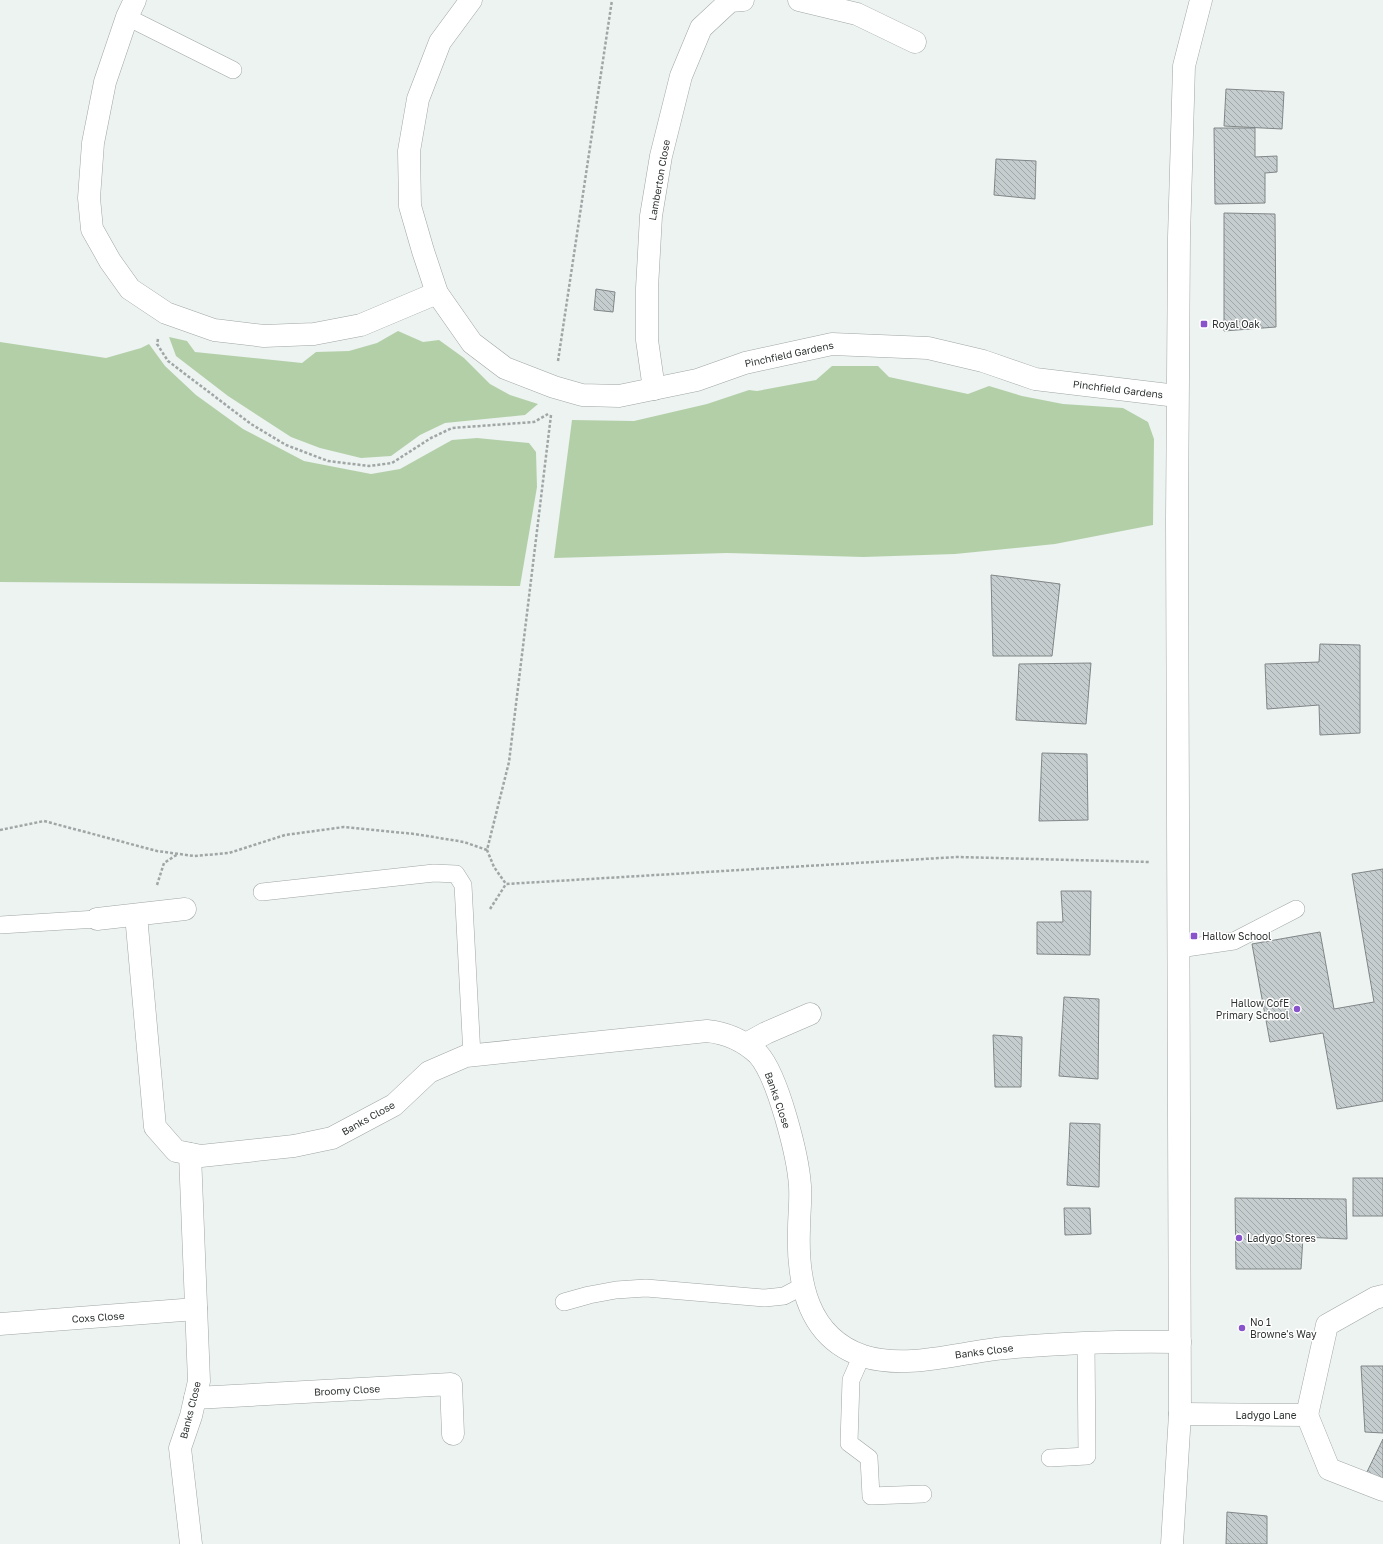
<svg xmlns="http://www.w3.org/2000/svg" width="1383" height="1544" font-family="'Golos Text',sans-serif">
	<defs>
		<pattern id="building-back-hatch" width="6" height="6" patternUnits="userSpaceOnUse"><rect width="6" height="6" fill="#c6cdce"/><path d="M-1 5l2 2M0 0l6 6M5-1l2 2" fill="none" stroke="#a1a7a8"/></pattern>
	</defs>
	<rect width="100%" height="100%" fill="#ecf3f1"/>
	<g fill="#b3cfa8">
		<path d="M 398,331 L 423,342 L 439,340 L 464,358 L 490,384 L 510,395 L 538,404 L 525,415 L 445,423 L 420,435 L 391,456 L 361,458 L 320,448 L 291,437 L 228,396 L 176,356 L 169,337 L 187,341 L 195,352 L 302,363 L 316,352 L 349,351 L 377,343 Z"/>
		<path d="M 0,342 L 106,358 L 141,348 L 149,344 L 165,366 L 196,395 L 243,429 L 304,461 L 371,474 L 400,469 L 452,440 L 477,438 L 529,443 L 536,452 L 537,487 L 520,586 L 0,582 Z"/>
		<path d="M 832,366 L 878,366 L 889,377 L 968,394 L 989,386 L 1022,396 L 1063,404 L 1123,408 L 1148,422 L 1154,439 L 1153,525 L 1055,544 L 955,554 L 863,557 L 727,553 L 554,558 L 572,420 L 634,421 L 707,404 L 749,390 L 757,391 L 816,380 Z"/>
	</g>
	<g fill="url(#building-back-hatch)" stroke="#808687">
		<path d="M 1226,89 L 1284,92 L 1282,129 L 1224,126 Z"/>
		<path d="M 1214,128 L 1255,128 L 1255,157 L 1277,156 L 1277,172 L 1265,173 L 1265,203 L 1215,204 Z"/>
		<path d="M 996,159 L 1036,161 L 1035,199 L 994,195 Z"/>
		<path d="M 1224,213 L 1275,214 L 1276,327 L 1224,331 Z"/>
		<path d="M 596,289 L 615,292 L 613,312 L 594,310 Z"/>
		<path d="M 991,575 L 1060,584 L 1052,656 L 993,656 Z"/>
		<path d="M 1320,644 L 1360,645 L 1360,733 L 1320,735 L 1319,705 L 1267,709 L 1265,664 L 1319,662 Z"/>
		<path d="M 1091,663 L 1086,724 L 1016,720 L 1019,664 Z"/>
		<path d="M 1042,753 L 1087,754 L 1088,820 L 1039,821 Z"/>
		<path d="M 1383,869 L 1383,1101 L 1337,1109 L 1323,1033 L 1270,1042 L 1252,944 L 1320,932 L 1334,1009 L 1374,1002 L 1352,874 Z"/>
		<path d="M 1061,891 L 1091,891 L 1090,955 L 1037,954 L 1037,922 L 1063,922 Z"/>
		<path d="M 1064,997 L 1099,999 L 1098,1079 L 1059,1076 Z"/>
		<path d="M 993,1035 L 1022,1037 L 1021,1087 L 995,1087 Z"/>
		<path d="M 1070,1123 L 1100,1124 L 1099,1187 L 1067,1185 Z"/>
		<rect x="1353" y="1178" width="30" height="38"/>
		<path d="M 1235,1198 L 1346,1199 L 1347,1239 L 1303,1237 L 1301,1269 L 1236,1269 Z"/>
		<path d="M 1064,1208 L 1090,1208 L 1091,1234 L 1065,1235 Z"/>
		<path d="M 1361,1366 L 1383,1366 L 1383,1433 L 1365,1432 Z"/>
		<path d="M 1383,1439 L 1383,1485 L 1364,1478 Z"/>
		<path d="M 1227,1512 L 1267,1516 L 1267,1544 L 1226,1544 Z"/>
	</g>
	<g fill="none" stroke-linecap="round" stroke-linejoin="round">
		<defs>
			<g id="service">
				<path d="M 127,17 L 233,70"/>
				<path d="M 262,892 L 434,873 L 456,874 L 463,885 L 472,1056"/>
				<path d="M 0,925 L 97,919"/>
				<path d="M 1179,949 L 1234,941 L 1296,909"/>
				<path d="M 564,1302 L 589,1295 L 616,1290 L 646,1288 L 765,1298 L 784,1296 L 803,1286"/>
				<path d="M 862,1355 L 851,1380 L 849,1443 L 869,1458 L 871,1496 L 923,1494"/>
				<path d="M 1050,1458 L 1087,1456 L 1086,1342"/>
			</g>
			<g id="minor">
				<path d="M 135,0 L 127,17 L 105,82 L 93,143 L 89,198 L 92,229 L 110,261 L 130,289 L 166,313 L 214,330 L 264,336 L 314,334 L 361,325 L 437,293"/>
				<path d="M 471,0 L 440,42 L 418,99 L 409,151 L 410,206 L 423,251 L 437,293 L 472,343 L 505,368 L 554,387 L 582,395 L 619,396 L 697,380 L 745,363 L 832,344 L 928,348 L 983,361 L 1035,379 L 1177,396"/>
				<path d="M 799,0 L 857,14 L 915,42"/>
				<path d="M 654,389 L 647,340 L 647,288 L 651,216 L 661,156 L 681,76 L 701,28 L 730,1 L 743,0"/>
				<path d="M 136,915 L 155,1127 L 176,1151 L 201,1156 L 294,1146 L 332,1138 L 394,1105 L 429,1072 L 466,1056 L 707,1031 C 727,1033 743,1040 758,1054 C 778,1076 798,1156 800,1186 C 801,1201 799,1215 799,1229 C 797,1281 807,1337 863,1356 C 908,1370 960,1352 1005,1348 C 1063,1343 1121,1341 1180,1342"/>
				<path d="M 97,919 L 185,909"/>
				<path d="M 746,1044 L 766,1033 L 810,1014"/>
				<path d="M 190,1154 L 199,1381 L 191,1416 L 180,1448 L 191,1544"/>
				<path d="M 0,1324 L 196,1309"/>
				<path d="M 195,1398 L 451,1384 L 453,1434"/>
				<path d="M 1180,1414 L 1307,1415 L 1329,1469 L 1383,1490"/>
				<path d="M 1307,1415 L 1327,1325 L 1375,1298 L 1383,1296"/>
			</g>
			<path id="primary" d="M 1172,1544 L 1180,1414 L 1177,520 L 1179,237 L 1184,66 L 1201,0"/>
		</defs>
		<use href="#service" stroke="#a0a6a5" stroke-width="18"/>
		<use href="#minor" stroke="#a0a6a5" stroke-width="23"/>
		<use href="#primary" stroke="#a0a6a5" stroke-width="23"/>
		<g stroke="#a0a6a5" stroke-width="2.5" stroke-dasharray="3 2" stroke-linecap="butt">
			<path d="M 158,339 L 157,344 L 168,361 L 251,424 L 286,445 L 328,461 L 369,466 L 392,463 L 431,438 L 452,428 L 534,422 L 548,414"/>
			<path d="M 558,361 L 612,0"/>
			<path d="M 551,415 L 509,762 L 487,850 L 494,867 L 506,884 L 957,857 L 1150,862"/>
			<path d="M 0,830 L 44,821 L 157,851 L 194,856 L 229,853 L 285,835 L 344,827 L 415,834 L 464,842 L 487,850"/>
			<path d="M 157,885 L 164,863 L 178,854"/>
			<path d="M 490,909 L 506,884"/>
		</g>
		<use href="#service" stroke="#fff" stroke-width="17"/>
		<use href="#minor" stroke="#fff" stroke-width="22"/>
		<use href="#primary" stroke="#fff" stroke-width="22"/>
	</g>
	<g fill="#8853cb" stroke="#fff" stroke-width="1.5">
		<rect x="1200" y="320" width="8" height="8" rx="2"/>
		<rect x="1190" y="932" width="8" height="8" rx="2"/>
		<circle cx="1297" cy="1009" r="4"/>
		<circle cx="1239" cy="1238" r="4"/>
		<circle cx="1242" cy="1328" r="4"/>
	</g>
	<g text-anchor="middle" stroke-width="3" stroke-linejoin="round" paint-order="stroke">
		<g font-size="10" fill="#313434" stroke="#fff">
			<text transform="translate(659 180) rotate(-80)" y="4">Lamberton Close</text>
			<text transform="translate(789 354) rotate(-12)" y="4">Pinchfield Gardens</text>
			<text transform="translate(1118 389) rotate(7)" y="4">Pinchfield Gardens</text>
			<text transform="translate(778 1100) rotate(71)" y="4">Banks Close</text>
			<text transform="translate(368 1118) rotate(-29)" y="4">Banks Close</text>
			<text transform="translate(98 1317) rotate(-4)" y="4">Coxs Close</text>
			<text transform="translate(984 1351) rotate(-7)" y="4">Banks Close</text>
			<text transform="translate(347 1390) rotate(-3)" y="4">Broomy Close</text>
			<text transform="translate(190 1410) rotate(-76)" y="4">Banks Close</text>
			<text x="1266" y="1419">Ladygo Lane</text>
		</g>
		<g font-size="10" fill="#313434" stroke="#fff" text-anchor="start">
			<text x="1212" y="328">Royal Oak</text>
			<text x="1202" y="940">Hallow School</text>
			<text x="1289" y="1007" text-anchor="end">Hallow CofE<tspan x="1289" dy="12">Primary School</tspan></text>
			<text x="1247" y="1242">Ladygo Stores</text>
			<text x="1250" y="1326">No 1<tspan x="1250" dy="12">Browne's Way</tspan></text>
		</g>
	</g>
</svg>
